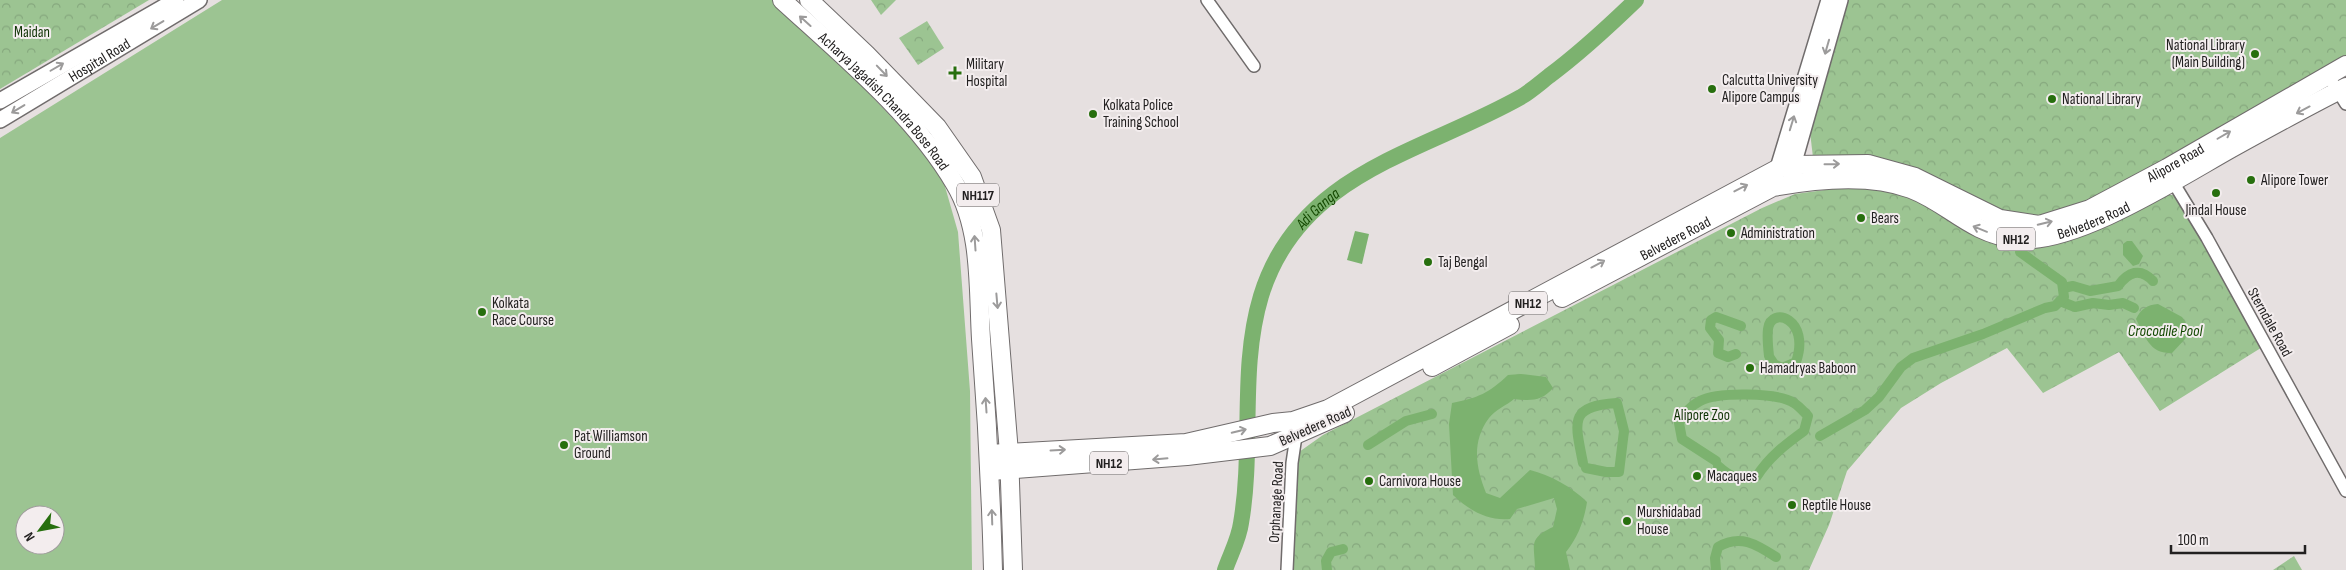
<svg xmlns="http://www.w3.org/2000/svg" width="2346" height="570" font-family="'Sofia Sans Condensed',sans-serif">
	<defs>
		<pattern id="forest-crowns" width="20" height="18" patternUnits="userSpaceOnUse" patternTransform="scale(1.25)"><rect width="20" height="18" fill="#9cc492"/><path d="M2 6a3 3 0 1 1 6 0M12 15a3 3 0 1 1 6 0" fill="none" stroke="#86a87e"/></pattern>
	</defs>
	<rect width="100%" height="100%" fill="#e6e0e0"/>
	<g fill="url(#forest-crowns)">
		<path d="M 0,0 L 149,0 L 0,89 Z"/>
		<path d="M 871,0 L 896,0 L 881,15 Z"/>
		<path d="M 1843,0 L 2346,0 L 2346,66 L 2092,206 L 2022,223 L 1814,166 L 1810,132 Z"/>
		<path d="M 927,21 L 944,48 L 918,65 L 899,38 Z"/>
		<path d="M 1869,184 L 1905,193 L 1975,235 L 2156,195 L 2174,195 L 2264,346 L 2160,411 L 2119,352 L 2043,393 L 2007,348 L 1941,383 L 1901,408 L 1847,471 L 1829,525 L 1809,570 L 1292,570 L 1299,452 L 1323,435 L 1762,208 L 1795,194 Z"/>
		<path d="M 2294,556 L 2302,570 L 2273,570 Z"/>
	</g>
	<path fill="#9cc492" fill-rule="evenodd" d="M 222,0 L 772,0 L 844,67 L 916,143 L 944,183 L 958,232 L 970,391 L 972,570 L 0,570 L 0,138 ZM 25,515 L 55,515 L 55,545 L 25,545 Z"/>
	<g fill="#7cb26f">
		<path d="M 1355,231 L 1369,234 L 1362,264 L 1347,260 Z"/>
		<path d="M 2127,241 L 2132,241 L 2143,256 L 2139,264 L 2133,266 L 2123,255 L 2123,244 Z"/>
		<path d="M 2158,304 L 2182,317 L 2189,328 L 2185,339 L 2172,353 C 2150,354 2145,337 2136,319 C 2141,309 2147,305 2158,304 Z"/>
		<path d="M 1521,374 L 1546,377 L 1553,388 C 1542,401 1531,401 1514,399 C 1507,405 1495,410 1489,418 C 1471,442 1476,468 1486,493 L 1500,498 L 1530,470 C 1550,475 1572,487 1587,502 C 1584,521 1578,537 1566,552 L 1570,570 L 1535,570 C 1535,545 1527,539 1553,527 L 1557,509 L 1554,498 L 1517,509 L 1510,519 C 1487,521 1469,510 1453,495 L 1449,424 L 1452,403 C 1478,398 1489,393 1508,375 Z"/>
	</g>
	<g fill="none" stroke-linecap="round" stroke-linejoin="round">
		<g stroke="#7cb26f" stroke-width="10">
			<path d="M 2063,288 L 2073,286 L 2090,291 L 2118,286 C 2128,272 2140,267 2153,281"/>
			<path d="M 2060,301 L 2075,307 L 2093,303 L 2109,305 L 2123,303 L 2134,308"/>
			<path d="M 1736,354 L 1728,357 L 1718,353 L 1719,340 L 1710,328 L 1711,320 L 1716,317 L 1741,326"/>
			<path d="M 1769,356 C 1768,347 1767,337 1768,329 C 1771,305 1811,319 1796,362 L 1782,368 L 1774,364 L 1770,358"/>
			<path d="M 1820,436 L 1865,410 L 1879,397 L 1901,367 L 1913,358 L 1983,334 L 2045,308 L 2055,306 L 2064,297 L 2062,282 L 2020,252"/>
			<path d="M 1368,445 L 1406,421 L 1432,414"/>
			<path d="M 1716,461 L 1682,439 L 1679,423 C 1684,414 1690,406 1700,401 C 1717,392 1777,392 1794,403 C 1799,406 1804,412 1808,416 L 1804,431 C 1786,444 1769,457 1757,476 C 1740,481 1731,478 1718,466"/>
			<path d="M 1583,463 C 1575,422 1568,406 1617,403 L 1624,431 L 1619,472 L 1606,472 L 1586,468"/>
			<path d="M 1327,570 L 1326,561 L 1331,552 L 1343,549"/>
			<path d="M 1716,570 L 1715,558 L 1718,547 C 1740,534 1756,544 1776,557"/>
		</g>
		<path stroke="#7cb26f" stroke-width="16" id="s1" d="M 1225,570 C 1230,555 1239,539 1241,523 C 1254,448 1239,369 1261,296 C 1299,172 1422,153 1521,97 C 1531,91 1540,83 1549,76 C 1580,53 1608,27 1636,0"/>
		<defs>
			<g id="minor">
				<path d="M 1207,0 L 1254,66"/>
				<path d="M 2328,75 L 2346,104"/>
				<path d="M 2170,177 L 2207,238 L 2346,491"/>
				<path d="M 1287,570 L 1292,463 L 1296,436"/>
			</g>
			<g id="secondary">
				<path d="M 0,101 L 176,0"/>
				<path id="s2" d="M 0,120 L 199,0"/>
				<path d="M 1794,175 L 1796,155 L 1840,0"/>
				<path d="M 1775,178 L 1829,0"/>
			</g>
			<g id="trunk">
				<path id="s3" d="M 782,0 C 841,54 915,115 955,184 C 982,229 978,289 981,339 C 987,416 991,493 993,570"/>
				<path d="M 809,0 L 866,54 L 937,127 L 972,177 L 991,230 L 1009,453 L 1013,570"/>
				<path id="s4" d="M 1562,298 L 1773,187 C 1816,179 1869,173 1911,189 C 1950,204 1969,233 2016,239 C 2074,246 2180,177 2232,148 C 2270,127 2308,106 2346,87"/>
				<path d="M 1432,367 L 1510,325"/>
				<path id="s5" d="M 989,454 L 1186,443 L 1273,423 L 1293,421 L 1328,409 L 1777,169 L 1795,165 L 1868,164 L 1915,177 L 2000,219 L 2039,225 L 2090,209 L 2167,168 L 2346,65"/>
				<path d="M 991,471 L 1187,456 L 1270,446 L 1345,413"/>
			</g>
		</defs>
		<use href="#minor" stroke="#706c6c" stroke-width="14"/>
		<use href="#secondary" stroke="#706c6c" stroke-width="18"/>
		<use href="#trunk" stroke="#706c6c" stroke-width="20"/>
		<use href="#minor" stroke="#fff" stroke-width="11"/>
		<use href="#secondary" stroke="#fff" stroke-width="15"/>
		<use href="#trunk" stroke="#fff" stroke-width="18"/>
	</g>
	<defs><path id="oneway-shaft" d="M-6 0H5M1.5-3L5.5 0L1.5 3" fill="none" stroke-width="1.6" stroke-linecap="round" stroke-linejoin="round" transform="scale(1.25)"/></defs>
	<g stroke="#9c9b9b">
		<use href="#oneway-shaft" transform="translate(805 21) rotate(-138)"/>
		<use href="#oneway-shaft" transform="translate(157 25) rotate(149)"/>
		<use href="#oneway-shaft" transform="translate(1827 47) rotate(106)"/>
		<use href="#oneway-shaft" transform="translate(57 67) rotate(-30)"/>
		<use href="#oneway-shaft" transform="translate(882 71) rotate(46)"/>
		<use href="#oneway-shaft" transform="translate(18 109) rotate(149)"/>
		<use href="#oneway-shaft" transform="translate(2303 110) rotate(152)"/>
		<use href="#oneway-shaft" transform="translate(1792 123) rotate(-73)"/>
		<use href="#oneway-shaft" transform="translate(2224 135) rotate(-30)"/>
		<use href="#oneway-shaft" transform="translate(1832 164) rotate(-1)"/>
		<use href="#oneway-shaft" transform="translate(1741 188) rotate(-27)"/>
		<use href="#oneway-shaft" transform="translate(2045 223) rotate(-14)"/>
		<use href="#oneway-shaft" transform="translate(1980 229) rotate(-158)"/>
		<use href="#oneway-shaft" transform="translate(975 243) rotate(-94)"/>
		<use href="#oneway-shaft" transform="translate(1598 264) rotate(-28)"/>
		<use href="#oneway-shaft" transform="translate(997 301) rotate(85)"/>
		<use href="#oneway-shaft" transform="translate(986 405) rotate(-94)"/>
		<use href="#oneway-shaft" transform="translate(1239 431) rotate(-13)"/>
		<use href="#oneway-shaft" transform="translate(1058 450) rotate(-3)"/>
		<use href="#oneway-shaft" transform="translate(1160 459) rotate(175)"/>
		<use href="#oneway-shaft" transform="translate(992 517) rotate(-92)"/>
	</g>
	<g fill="#276f0e" stroke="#f3edee" stroke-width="2">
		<circle cx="2255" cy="54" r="5"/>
		<path d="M952.5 65.5h5v5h5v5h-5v5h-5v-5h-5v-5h5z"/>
		<circle cx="1712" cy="89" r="5"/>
		<circle cx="2052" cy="99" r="5"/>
		<circle cx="1093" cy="114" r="5"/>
		<circle cx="2251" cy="180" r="5"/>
		<circle cx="2216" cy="193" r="5"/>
		<circle cx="1861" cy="218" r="5"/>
		<circle cx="1731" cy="233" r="5"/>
		<circle cx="1428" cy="262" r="5"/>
		<circle cx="482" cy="312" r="5"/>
		<circle cx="1750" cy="368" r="5"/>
		<circle cx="564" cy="445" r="5"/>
		<circle cx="1697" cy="476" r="5"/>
		<circle cx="1369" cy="481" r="5"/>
		<circle cx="1792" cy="505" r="5"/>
		<circle cx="1627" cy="521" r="5"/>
	</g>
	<g text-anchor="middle" stroke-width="4" stroke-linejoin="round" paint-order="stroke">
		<g fill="#f3edee" stroke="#615e5e" stroke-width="1">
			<rect x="957" y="183.5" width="42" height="23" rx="4"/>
			<rect x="1997" y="227.5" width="38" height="23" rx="4"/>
			<rect x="1509" y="291.5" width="38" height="23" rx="4"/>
			<rect x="1090" y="451.5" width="38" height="23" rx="4"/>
		</g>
		<g font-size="14" font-weight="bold" fill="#222020">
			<text x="978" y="200">NH117</text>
			<text x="2016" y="244">NH12</text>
			<text x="1528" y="308">NH12</text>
			<text x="1109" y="468">NH12</text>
		</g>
		<g font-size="15" fill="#0f3304" stroke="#f3edee">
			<text x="32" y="37">Maidan</text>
			<text x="1702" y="420">Alipore Zoo</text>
		</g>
		<g font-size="15" fill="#222020" stroke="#f3edee" text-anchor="start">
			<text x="2245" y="50" text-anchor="end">National Library<tspan x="2245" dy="17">(Main Building)</tspan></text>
			<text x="966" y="69">Military<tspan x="966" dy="17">Hospital</tspan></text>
			<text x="1722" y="85">Calcutta University<tspan x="1722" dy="17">Alipore Campus</tspan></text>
			<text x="2062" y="104">National Library</text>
			<text x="1103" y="110">Kolkata Police<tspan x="1103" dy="17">Training School</tspan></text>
			<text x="2261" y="185">Alipore Tower</text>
			<text x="2216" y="215" text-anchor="middle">Jindal House</text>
			<text x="1871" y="223">Bears</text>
			<text x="1741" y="238">Administration</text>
			<text x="1438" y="267">Taj Bengal</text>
			<text x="492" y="308">Kolkata<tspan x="492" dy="17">Race Course</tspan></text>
			<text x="1760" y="373">Hamadryas Baboon</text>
			<text x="574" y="441">Pat Williamson<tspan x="574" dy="17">Ground</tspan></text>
			<text x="1707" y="481">Macaques</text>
			<text x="1379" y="486">Carnivora House</text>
			<text x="1802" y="510">Reptile House</text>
			<text x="1637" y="517">Murshidabad<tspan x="1637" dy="17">House</tspan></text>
		</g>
		<g font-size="15" fill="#222020" stroke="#f3edee">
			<text dy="5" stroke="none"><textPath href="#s2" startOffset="116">Hospital Road</textPath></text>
			<text dy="5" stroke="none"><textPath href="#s3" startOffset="144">Acharya Jagadish Chandra Bose Road</textPath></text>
			<text dy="5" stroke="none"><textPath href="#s5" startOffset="1278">Alipore Road</textPath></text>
			<text dy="5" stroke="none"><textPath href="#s4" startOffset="576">Belvedere Road</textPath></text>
			<text dy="5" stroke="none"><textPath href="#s4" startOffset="128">Belvedere Road</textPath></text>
			<text transform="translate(2270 322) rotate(61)" y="5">Sterndale Road</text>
			<text transform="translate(1315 426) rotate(-24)" y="5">Belvedere Road</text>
			<text transform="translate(1276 502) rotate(-87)" y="5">Orphanage Road</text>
		</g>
		<g font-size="16" font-style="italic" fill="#134800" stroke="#f3edee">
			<text dy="6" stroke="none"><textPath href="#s1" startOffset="384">Adi Ganga</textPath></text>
			<text x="2165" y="336">Crocodile Pool</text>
		</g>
	</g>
	<g transform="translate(40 530) rotate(238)"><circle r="24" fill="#f3edee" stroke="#9f9b9c"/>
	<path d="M0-4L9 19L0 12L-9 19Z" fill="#276f0e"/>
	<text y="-8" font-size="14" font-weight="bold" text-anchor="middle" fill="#222020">N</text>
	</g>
	<path d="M2171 545v8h134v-8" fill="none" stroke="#222020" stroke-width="2.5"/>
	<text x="2178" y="545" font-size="15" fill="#222020" stroke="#f3edee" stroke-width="4" paint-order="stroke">100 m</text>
</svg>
